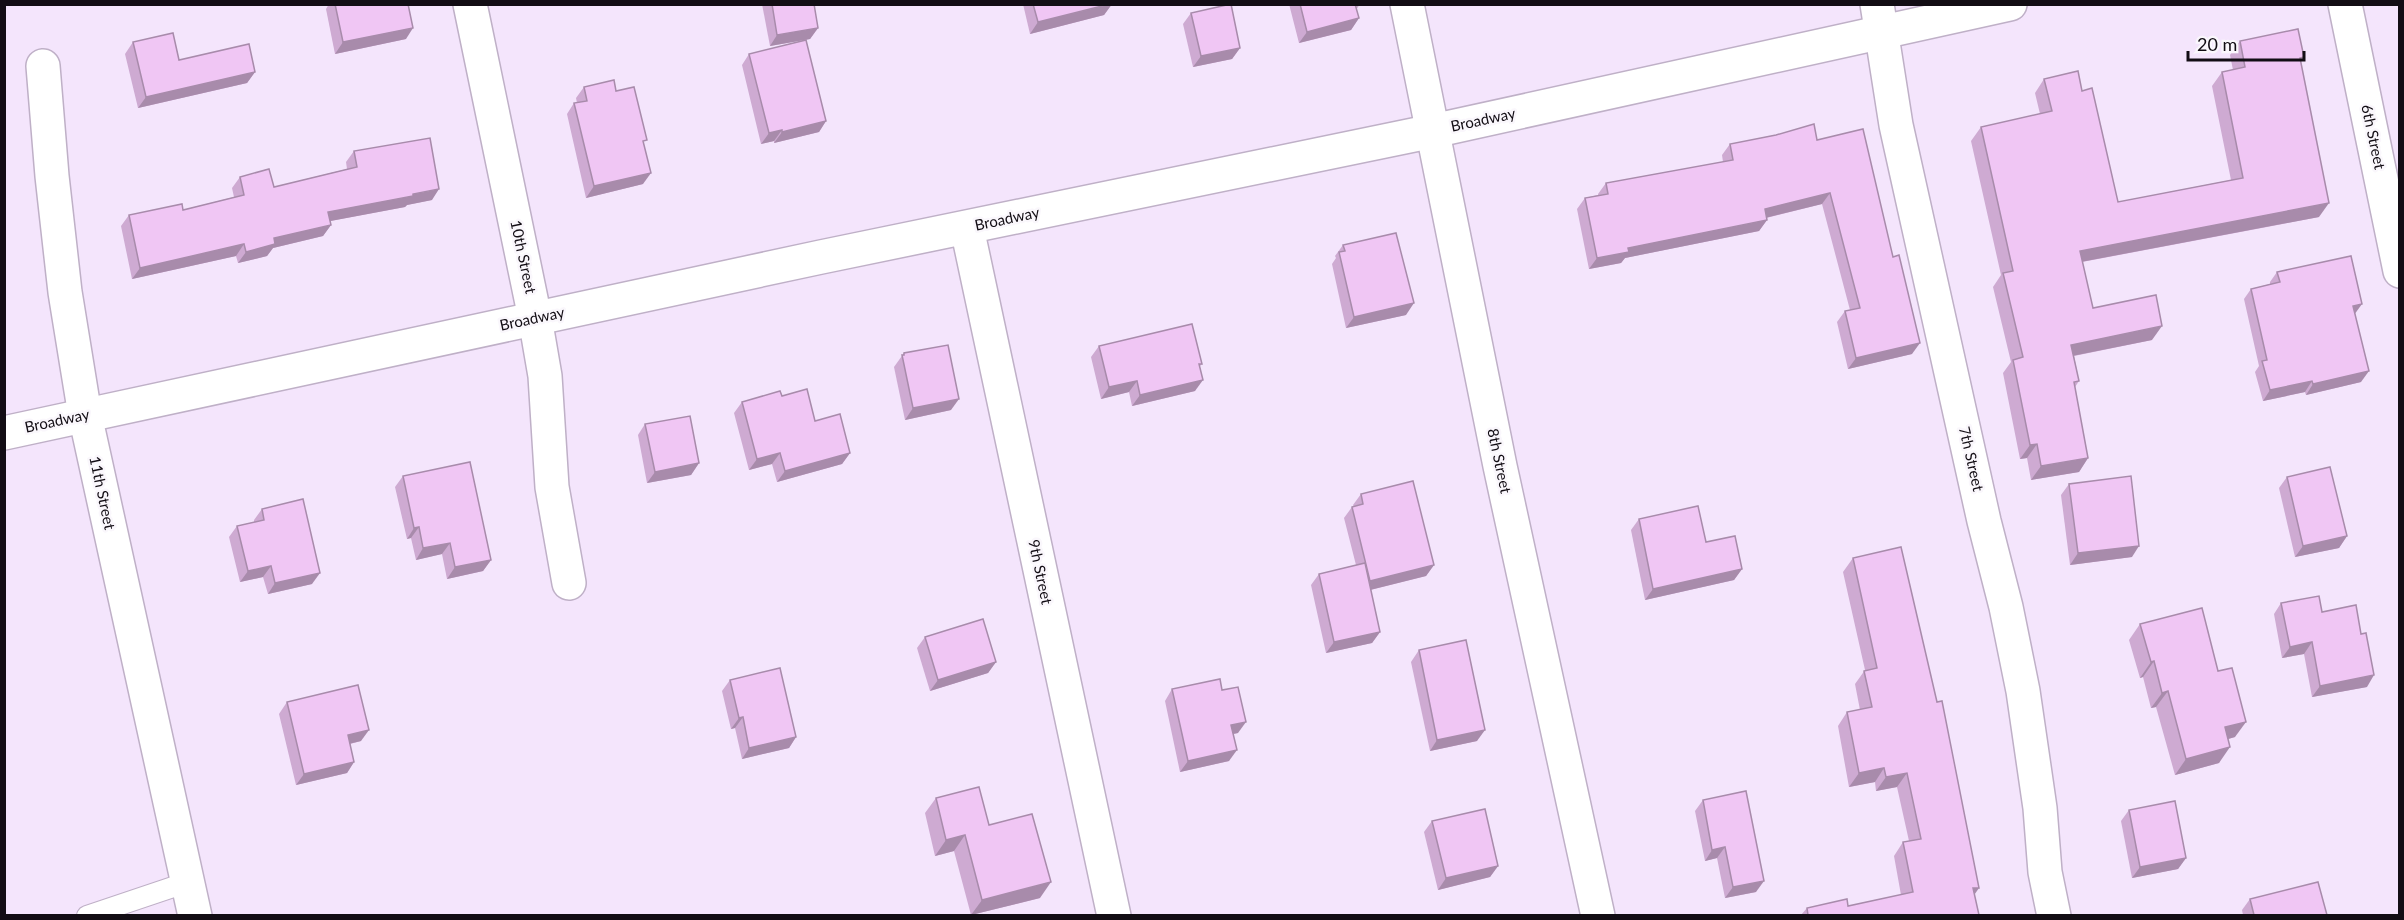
<svg xmlns="http://www.w3.org/2000/svg" width="2404" height="920" font-family="Lato,sans-serif">
	<rect width="100%" height="100%" fill="#f4e5fc"/>
	<g fill="none" stroke-linecap="round" stroke-linejoin="round">
		<defs>
			<path id="service" d="M 87,916 L 188,882"/>
			<g id="minor">
				<path d="M 470,4 L 535,318 L 545,376 L 552,487 L 569,583"/>
				<path d="M 1407,4 L 1500,466 L 1598,916"/>
				<path d="M 1877,4 L 1896,125 L 1984,521 L 2006,607 L 2023,691 L 2040,808 L 2045,872 L 2054,916"/>
				<path d="M 43,66 L 52,176 L 65,292 L 85,415 L 195,916"/>
				<path d="M 967,228 L 1114,916"/>
			</g>
			<g id="tertiary">
				<path d="M 2345,4 L 2400,271"/>
				<path d="M 4,433 L 821,257 L 1433,131 L 2010,4"/>
			</g>
		</defs>
		<use href="#service" stroke="#bfb0c7" stroke-width="22"/>
		<use href="#minor" stroke="#bfb0c7" stroke-width="36"/>
		<use href="#tertiary" stroke="#bfb0c7" stroke-width="36"/>
		<use href="#service" stroke="#fff" stroke-width="20"/>
		<use href="#minor" stroke="#fff" stroke-width="33"/>
		<use href="#tertiary" stroke="#fff" stroke-width="33"/>
	</g>
	<g fill="#ceaad2">
		<path d="M 329,4 L 408,4 L 406,39 L 335,54 L 326,9 Z"/>
		<path d="M 762,4 L 814,4 L 818,28 L 810,39 L 770,46 Z"/>
		<path d="M 1023,4 L 1112,4 L 1104,15 L 1030,34 Z"/>
		<path d="M 1289,4 L 1360,4 L 1356,10 L 1359,18 L 1351,30 L 1299,43 Z"/>
		<path d="M 1191,13 L 1240,48 L 1232,59 L 1193,67 L 1183,24 Z"/>
		<path d="M 2240,41 L 2304,57 L 2301,62 L 2319,217 L 2082,262 L 2093,308 L 2152,340 L 2074,356 L 2079,381 L 2075,387 L 2088,458 L 2079,472 L 2031,480 L 2027,458 L 2020,459 L 2003,373 L 2011,362 L 1993,287 L 2001,275 L 1971,141 L 1981,127 L 2040,114 L 2035,93 L 2044,79 L 2082,91 L 2118,202 L 2231,180 L 2212,86 L 2222,72 L 2233,70 L 2230,55 Z"/>
		<path d="M 133,42 L 179,60 L 255,72 L 247,83 L 138,108 L 125,54 Z"/>
		<path d="M 749,54 L 826,121 L 819,132 L 774,143 L 774,141 L 761,144 L 742,65 Z"/>
		<path d="M 584,87 L 616,91 L 644,144 L 643,184 L 586,198 L 567,114 L 574,103 L 577,103 L 576,98 Z"/>
		<path d="M 1817,140 L 1912,354 L 1848,369 L 1837,322 L 1845,311 L 1850,310 L 1822,204 L 1766,218 L 1767,220 L 1759,231 L 1625,258 L 1621,263 L 1589,269 L 1577,209 L 1585,198 L 1598,195 L 1598,194 L 1606,183 L 1723,162 L 1722,155 L 1730,144 Z"/>
		<path d="M 354,151 L 432,200 L 407,205 L 405,207 L 330,221 L 331,225 L 323,236 L 273,248 L 267,256 L 238,263 L 236,256 L 132,279 L 121,226 L 129,215 L 183,210 L 234,197 L 232,188 L 240,177 L 274,187 L 347,169 L 346,162 Z"/>
		<path d="M 1343,245 L 1406,315 L 1346,328 L 1332,264 L 1336,258 L 1335,256 Z"/>
		<path d="M 2277,272 L 2355,314 L 2361,382 L 2306,395 L 2305,392 L 2263,401 L 2255,372 L 2259,366 L 2244,299 L 2251,289 L 2270,284 L 2270,282 Z"/>
		<path d="M 1099,346 L 1202,364 L 1200,366 L 1195,391 L 1132,406 L 1129,392 L 1101,399 L 1091,357 Z"/>
		<path d="M 904,353 L 951,410 L 905,420 L 894,367 Z"/>
		<path d="M 782,396 L 815,421 L 850,453 L 842,464 L 777,482 L 772,464 L 749,470 L 734,413 L 742,402 Z"/>
		<path d="M 645,424 L 699,463 L 691,475 L 647,483 L 638,435 Z"/>
		<path d="M 403,476 L 491,560 L 483,571 L 447,579 L 442,554 L 416,560 L 411,538 L 407,539 L 395,487 Z"/>
		<path d="M 2287,477 L 2347,536 L 2339,548 L 2295,557 L 2279,488 Z"/>
		<path d="M 2069,484 L 2132,557 L 2070,565 L 2061,495 Z"/>
		<path d="M 1361,494 L 1434,565 L 1426,576 L 1370,590 L 1380,632 L 1372,643 L 1326,653 L 1311,585 L 1319,574 L 1356,565 L 1344,518 L 1352,507 L 1354,507 L 1353,505 Z"/>
		<path d="M 262,509 L 312,584 L 268,594 L 263,577 L 240,582 L 229,537 L 237,526 L 254,522 L 254,520 Z"/>
		<path d="M 1639,519 L 1706,542 L 1742,569 L 1734,580 L 1645,600 L 1631,530 Z"/>
		<path d="M 1853,558 L 1974,894 L 1979,915 L 1801,915 L 1807,908 L 1848,906 L 1901,895 L 1894,856 L 1903,842 L 1909,841 L 1897,787 L 1876,791 L 1875,782 L 1849,787 L 1838,726 L 1847,712 L 1860,710 L 1855,684 L 1865,670 L 1843,572 Z"/>
		<path d="M 2281,603 L 2322,612 L 2367,687 L 2312,697 L 2304,654 L 2282,658 L 2274,614 Z"/>
		<path d="M 2140,624 L 2235,737 L 2228,739 L 2219,763 L 2175,775 L 2156,707 L 2151,708 L 2143,677 L 2140,678 L 2129,640 Z"/>
		<path d="M 925,637 L 996,662 L 988,673 L 930,691 L 917,648 Z"/>
		<path d="M 1419,650 L 1477,741 L 1430,751 L 1411,662 Z"/>
		<path d="M 730,680 L 796,737 L 789,748 L 742,759 L 735,728 L 731,729 L 722,691 Z"/>
		<path d="M 1172,689 L 1222,690 L 1238,733 L 1233,734 L 1229,761 L 1180,772 L 1165,701 Z"/>
		<path d="M 287,702 L 361,741 L 350,744 L 354,762 L 347,773 L 296,785 L 279,714 Z"/>
		<path d="M 936,798 L 989,825 L 1040,898 L 971,915 L 954,851 L 935,856 L 925,813 Z"/>
		<path d="M 1703,800 L 1756,892 L 1725,898 L 1717,858 L 1705,861 L 1695,811 Z"/>
		<path d="M 2129,810 L 2186,858 L 2178,869 L 2132,878 L 2121,821 Z"/>
		<path d="M 1432,821 L 1498,866 L 1490,877 L 1438,890 L 1424,832 Z"/>
		<path d="M 2250,899 L 2327,915 L 2243,915 L 2242,910 Z"/>
	</g>
	<g fill="#a88bab">
		<path d="M 1112,4 L 1104,15 L 1030,34 L 1038,22 Z"/>
		<path d="M 1359,18 L 1351,30 L 1299,43 L 1307,32 Z"/>
		<path d="M 413,28 L 406,39 L 335,54 L 343,42 Z"/>
		<path d="M 818,28 L 810,39 L 770,46 L 777,35 Z"/>
		<path d="M 1240,48 L 1232,59 L 1193,67 L 1201,56 Z"/>
		<path d="M 255,72 L 247,83 L 138,108 L 146,97 Z"/>
		<path d="M 826,121 L 819,132 L 774,143 L 782,132 Z"/>
		<path d="M 782,130 L 774,141 L 761,144 L 769,133 Z"/>
		<path d="M 651,173 L 643,184 L 586,198 L 594,186 Z"/>
		<path d="M 439,189 L 432,200 L 407,205 L 405,207 L 320,223 L 328,212 Z"/>
		<path d="M 1830,193 L 1822,204 L 1757,220 L 1765,209 Z"/>
		<path d="M 2329,203 L 2319,217 L 2070,264 L 2080,251 Z"/>
		<path d="M 1767,220 L 1759,231 L 1625,258 L 1621,263 L 1589,269 L 1597,258 L 1628,248 Z"/>
		<path d="M 331,225 L 323,236 L 273,248 L 267,256 L 238,263 L 246,252 L 274,238 Z"/>
		<path d="M 244,244 L 236,256 L 132,279 L 140,268 Z"/>
		<path d="M 1414,303 L 1406,315 L 1346,328 L 1354,317 Z"/>
		<path d="M 2362,304 L 2354,315 L 2353,306 Z"/>
		<path d="M 2162,326 L 2152,340 L 2062,358 L 2071,345 Z"/>
		<path d="M 1920,343 L 1912,354 L 1848,369 L 1856,358 Z"/>
		<path d="M 2369,371 L 2361,382 L 2306,395 L 2313,384 Z"/>
		<path d="M 1203,380 L 1195,391 L 1132,406 L 1140,395 Z"/>
		<path d="M 1137,381 L 1129,392 L 1101,399 L 1109,387 Z"/>
		<path d="M 2312,381 L 2305,392 L 2263,401 L 2270,390 Z"/>
		<path d="M 959,399 L 951,410 L 905,420 L 913,408 Z"/>
		<path d="M 2037,444 L 2027,458 L 2020,459 L 2030,445 Z"/>
		<path d="M 780,453 L 772,464 L 749,470 L 757,459 Z"/>
		<path d="M 850,453 L 842,464 L 777,482 L 785,471 Z"/>
		<path d="M 2088,458 L 2079,472 L 2031,480 L 2041,466 Z"/>
		<path d="M 699,463 L 691,475 L 647,483 L 655,472 Z"/>
		<path d="M 419,527 L 411,538 L 407,539 L 414,528 Z"/>
		<path d="M 2347,536 L 2339,548 L 2295,557 L 2303,546 Z"/>
		<path d="M 450,543 L 442,554 L 416,560 L 423,548 Z"/>
		<path d="M 2139,546 L 2132,557 L 2070,565 L 2078,553 Z"/>
		<path d="M 491,560 L 483,571 L 447,579 L 455,567 Z"/>
		<path d="M 1434,565 L 1426,576 L 1362,592 L 1370,581 Z"/>
		<path d="M 271,566 L 263,577 L 240,582 L 248,571 Z"/>
		<path d="M 1742,569 L 1734,580 L 1645,600 L 1653,589 Z"/>
		<path d="M 320,573 L 312,584 L 268,594 L 275,583 Z"/>
		<path d="M 1380,632 L 1372,643 L 1326,653 L 1334,642 Z"/>
		<path d="M 2312,642 L 2304,654 L 2282,658 L 2290,647 Z"/>
		<path d="M 2154,661 L 2143,677 L 2140,678 L 2151,662 Z"/>
		<path d="M 996,662 L 988,673 L 930,691 L 938,680 Z"/>
		<path d="M 2374,675 L 2367,687 L 2312,697 L 2320,686 Z"/>
		<path d="M 2168,691 L 2156,707 L 2151,708 L 2162,693 Z"/>
		<path d="M 743,717 L 735,728 L 731,729 L 739,718 Z"/>
		<path d="M 1246,722 L 1238,733 L 1223,736 L 1231,725 Z"/>
		<path d="M 2246,722 L 2235,737 L 2214,743 L 2225,727 Z"/>
		<path d="M 369,730 L 361,741 L 340,746 L 348,735 Z"/>
		<path d="M 1485,730 L 1477,741 L 1430,751 L 1437,740 Z"/>
		<path d="M 796,737 L 789,748 L 742,759 L 749,748 Z"/>
		<path d="M 2230,747 L 2219,763 L 2175,775 L 2186,759 Z"/>
		<path d="M 1237,750 L 1229,761 L 1180,772 L 1188,761 Z"/>
		<path d="M 354,762 L 347,773 L 296,785 L 304,774 Z"/>
		<path d="M 1884,768 L 1875,782 L 1849,787 L 1859,773 Z"/>
		<path d="M 1907,773 L 1897,787 L 1876,791 L 1886,777 Z"/>
		<path d="M 965,835 L 954,851 L 935,856 L 946,840 Z"/>
		<path d="M 1725,847 L 1717,858 L 1705,861 L 1712,850 Z"/>
		<path d="M 2186,858 L 2178,869 L 2132,878 L 2140,867 Z"/>
		<path d="M 1498,866 L 1490,877 L 1438,890 L 1446,878 Z"/>
		<path d="M 1764,881 L 1756,892 L 1725,898 L 1733,887 Z"/>
		<path d="M 1051,882 L 1040,898 L 971,915 L 982,900 Z"/>
		<path d="M 1973,888 L 1979,888 L 1970,901 Z"/>
	</g>
	<g fill="#f0c6f4" stroke="#a88bab" stroke-width="1.5">
		<path d="M 335,4 L 408,4 L 413,28 L 343,42 Z"/>
		<path d="M 772,4 L 814,4 L 818,28 L 777,35 Z"/>
		<path d="M 1033,4 L 1110,4 L 1038,22 Z"/>
		<path d="M 1231,4 L 1240,48 L 1201,56 L 1191,13 Z"/>
		<path d="M 1300,4 L 1355,4 L 1359,18 L 1307,32 Z"/>
		<path d="M 2298,29 L 2304,57 L 2300,58 L 2329,203 L 2080,251 L 2093,308 L 2156,295 L 2162,326 L 2071,345 L 2079,381 L 2074,382 L 2088,458 L 2041,466 L 2037,444 L 2030,445 L 2013,360 L 2023,357 L 2003,273 L 2013,271 L 1981,127 L 2052,111 L 2044,79 L 2078,71 L 2082,91 L 2092,88 L 2118,202 L 2243,178 L 2222,72 L 2245,67 L 2240,41 Z"/>
		<path d="M 173,33 L 179,60 L 249,44 L 255,72 L 146,97 L 133,42 Z"/>
		<path d="M 806,40 L 826,121 L 782,132 L 782,130 L 769,133 L 749,54 Z"/>
		<path d="M 614,80 L 616,91 L 634,87 L 647,140 L 643,141 L 651,173 L 594,186 L 574,103 L 587,101 L 584,87 Z"/>
		<path d="M 1814,124 L 1817,140 L 1863,129 L 1893,257 L 1899,255 L 1920,343 L 1856,358 L 1845,311 L 1860,308 L 1830,193 L 1765,209 L 1767,220 L 1628,248 L 1629,252 L 1597,258 L 1585,198 L 1608,194 L 1606,183 L 1733,160 L 1730,144 L 1776,135 Z"/>
		<path d="M 430,138 L 439,189 L 413,194 L 413,196 L 328,212 L 331,225 L 274,238 L 275,244 L 246,252 L 244,244 L 140,268 L 129,215 L 182,204 L 183,210 L 244,195 L 240,177 L 269,169 L 274,187 L 357,167 L 354,151 Z"/>
		<path d="M 1396,233 L 1414,303 L 1354,317 L 1339,252 L 1345,251 L 1343,245 Z"/>
		<path d="M 2351,256 L 2362,304 L 2353,306 L 2369,371 L 2313,384 L 2312,381 L 2270,390 L 2262,361 L 2267,360 L 2251,289 L 2280,282 L 2277,272 Z"/>
		<path d="M 1192,324 L 1202,364 L 1199,364 L 1203,380 L 1140,395 L 1137,381 L 1109,387 L 1099,346 Z"/>
		<path d="M 948,345 L 959,399 L 913,408 L 902,355 L 904,355 L 904,353 Z"/>
		<path d="M 807,389 L 815,421 L 840,414 L 850,453 L 785,471 L 780,453 L 757,459 L 742,402 L 780,391 L 782,396 Z"/>
		<path d="M 690,416 L 699,463 L 655,472 L 645,424 Z"/>
		<path d="M 470,462 L 491,560 L 455,567 L 450,543 L 423,548 L 419,527 L 414,528 L 403,476 Z"/>
		<path d="M 2330,467 L 2347,536 L 2303,546 L 2287,477 Z"/>
		<path d="M 2131,476 L 2139,546 L 2078,553 L 2069,484 Z"/>
		<path d="M 1413,481 L 1434,565 L 1370,581 L 1352,507 L 1363,504 L 1361,494 Z"/>
		<path d="M 303,499 L 320,573 L 275,583 L 271,566 L 248,571 L 237,526 L 264,520 L 262,509 Z"/>
		<path d="M 1698,506 L 1706,542 L 1735,536 L 1742,569 L 1653,589 L 1639,519 Z"/>
		<path d="M 1901,547 L 1937,702 L 1942,701 L 1979,888 L 1973,888 L 1979,915 L 1808,915 L 1807,908 L 1847,899 L 1848,906 L 1913,892 L 1903,842 L 1921,839 L 1907,773 L 1886,777 L 1884,768 L 1859,773 L 1847,712 L 1872,707 L 1864,671 L 1877,668 L 1853,558 Z"/>
		<path d="M 1365,563 L 1380,632 L 1334,642 L 1319,574 Z"/>
		<path d="M 2319,596 L 2322,612 L 2356,605 L 2361,634 L 2366,633 L 2374,675 L 2320,686 L 2312,642 L 2290,647 L 2281,603 Z"/>
		<path d="M 2202,608 L 2218,671 L 2232,668 L 2246,722 L 2225,727 L 2230,747 L 2186,759 L 2168,691 L 2162,693 L 2154,661 L 2151,662 L 2140,624 Z"/>
		<path d="M 983,619 L 996,662 L 938,680 L 925,637 Z"/>
		<path d="M 1466,640 L 1485,730 L 1437,740 L 1419,650 Z"/>
		<path d="M 780,668 L 796,737 L 749,748 L 743,717 L 739,718 L 730,680 Z"/>
		<path d="M 1220,679 L 1222,690 L 1238,687 L 1246,722 L 1231,725 L 1237,750 L 1188,761 L 1172,689 Z"/>
		<path d="M 358,685 L 369,730 L 348,735 L 354,762 L 304,774 L 287,702 Z"/>
		<path d="M 979,787 L 989,825 L 1032,814 L 1051,882 L 982,900 L 965,835 L 946,840 L 936,798 Z"/>
		<path d="M 1746,791 L 1764,881 L 1733,887 L 1725,847 L 1712,850 L 1703,800 Z"/>
		<path d="M 2175,801 L 2186,858 L 2140,867 L 2129,810 Z"/>
		<path d="M 1485,809 L 1498,866 L 1446,878 L 1432,821 Z"/>
		<path d="M 2318,882 L 2327,915 L 2254,915 L 2250,899 Z"/>
	</g>
	<g text-anchor="middle" stroke-width="5" stroke-linejoin="round" paint-order="stroke">
		<g font-size="15" fill="#120d14" stroke="#faf7fc">
			<text transform="translate(1483 120) rotate(-12)" y="5">Broadway</text>
			<text transform="translate(2373 137) rotate(78)" y="5">6th Street</text>
			<text transform="translate(1007 219) rotate(-12)" y="5">Broadway</text>
			<text transform="translate(523 257) rotate(78)" y="5">10th Street</text>
			<text transform="translate(532 319) rotate(-12)" y="5">Broadway</text>
			<text transform="translate(57 421) rotate(-12)" y="5">Broadway</text>
			<text transform="translate(1971 459) rotate(77)" y="5">7th Street</text>
			<text transform="translate(1499 461) rotate(78)" y="5">8th Street</text>
			<text transform="translate(102 493) rotate(78)" y="5">11th Street</text>
			<text transform="translate(1040 572) rotate(78)" y="5">9th Street</text>
		</g>
	</g>
	<rect width="2404" height="920" fill="none" stroke="#120d14" stroke-width="12"/>
	<path d="M2188 51v9h116v-9" fill="none" stroke="#120d14" stroke-width="3"/>
	<text x="2197" y="51" font-size="18" fill="#120d14" stroke="#faf7fc" stroke-width="4.5" paint-order="stroke">20 m</text>
</svg>
